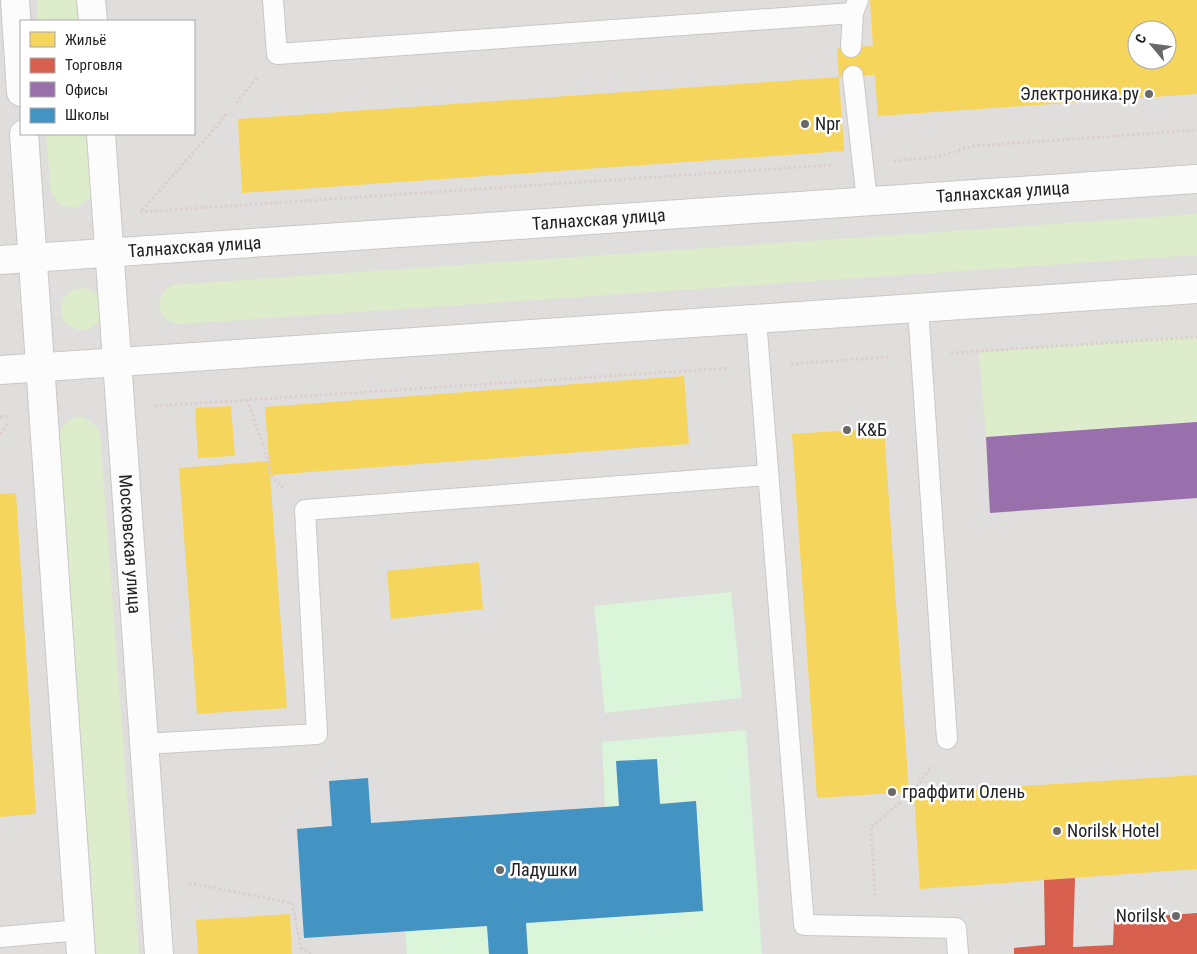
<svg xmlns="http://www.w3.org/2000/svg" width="1197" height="954" font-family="'Roboto Condensed',sans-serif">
	<rect width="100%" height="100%" fill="#f0eeeb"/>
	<path fill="#dfdedc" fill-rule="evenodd" d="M 0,0 L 1197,0 L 1197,954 L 0,954 ZM 21,21 L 194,21 L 194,134 L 21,134 ZM 1137,30 L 1167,30 L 1167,60 L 1137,60 Z"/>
	<g fill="#ddeccb">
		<path d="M 37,0 L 78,0 L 80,21 L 38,21 Z"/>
		<path d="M 46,134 L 88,134 L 92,191 L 89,199 L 77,208 L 61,206 L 51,194 Z"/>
		<path d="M 1197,214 L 1197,255 L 181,324 C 157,324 152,297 172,285 Z"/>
		<circle cx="82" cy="309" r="21"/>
		<path d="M 1197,336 L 1197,422 L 986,437 L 979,352 Z"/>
		<path d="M 80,417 C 90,420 95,424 100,433 L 139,954 L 97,954 L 58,437 C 62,425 67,419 80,417 Z"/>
	</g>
	<g fill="#daf5da">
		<path d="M 731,592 L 742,698 L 605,713 L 594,606 Z"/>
		<path d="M 746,730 L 762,954 L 528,954 L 526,923 L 703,911 L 696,801 L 660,804 L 657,759 L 616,761 L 619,806 L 605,807 L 602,742 Z"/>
		<path d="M 487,926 L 489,954 L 407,954 L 405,931 Z"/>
	</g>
	<g fill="#f6d55c" fill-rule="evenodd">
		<path d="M 870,0 L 1197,0 L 1197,94 L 878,116 L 875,75 L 839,77 L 837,48 L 873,46 ZM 1137,30 L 1167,30 L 1167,60 L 1137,60 Z"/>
		<path d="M 839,77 L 844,151 L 242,193 L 238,119 Z"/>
		<path d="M 684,376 L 689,444 L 270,475 L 287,708 L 197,714 L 179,468 L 269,461 L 265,407 Z"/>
		<path d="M 231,406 L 235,456 L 198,458 L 195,408 Z"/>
		<path d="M 884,428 L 909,792 L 817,798 L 792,434 Z"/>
		<path d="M 16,493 L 36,814 L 0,817 L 0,494 Z"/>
		<path d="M 479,562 L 483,609 L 391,619 L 387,571 Z"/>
		<path d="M 1197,775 L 1197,869 L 920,889 L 914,793 Z"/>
		<path d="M 290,914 L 292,954 L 198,954 L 196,920 Z"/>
	</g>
	<path fill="#d6604d" d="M 1075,878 L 1073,947 L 1113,945 L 1114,919 L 1197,913 L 1197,954 L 1014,954 L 1014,948 L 1045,945 L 1044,880 Z"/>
	<path fill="#9970ab" d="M 1197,422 L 1197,498 L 990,513 L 986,437 Z"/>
	<path fill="#4393c3" d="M 657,759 L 660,804 L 696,801 L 703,911 L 526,923 L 528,954 L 489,954 L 487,926 L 304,938 L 297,829 L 332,826 L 329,781 L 368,778 L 371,823 L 619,806 L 616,761 Z"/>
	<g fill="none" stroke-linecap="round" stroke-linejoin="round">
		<defs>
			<g id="service">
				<path d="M 273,0 L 277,54 L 853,13"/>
				<path d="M 851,47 L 853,13 L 858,0"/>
				<path d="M 853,76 L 867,201"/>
				<path d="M 918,308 L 947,739"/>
				<path d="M 756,319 L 804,925 L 956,928 L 958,954"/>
				<path d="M 144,744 L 317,734 L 305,510 L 767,475"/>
				<path d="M 0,937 L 80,930"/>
			</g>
			<g id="tertiary">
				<path d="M 15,0 L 21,92"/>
				<path d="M 91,0 L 93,21"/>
				<path d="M 24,134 L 81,954"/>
				<path id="s1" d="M 101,134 L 159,954"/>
				<path id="s2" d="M 0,260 L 1197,179"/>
				<path d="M 0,370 L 1197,289"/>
			</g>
		</defs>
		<use href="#service" stroke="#c9c8c7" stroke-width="22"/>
		<use href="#tertiary" stroke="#c9c8c7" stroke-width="30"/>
		<g stroke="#dccecd" stroke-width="3" stroke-dasharray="2.5 2.5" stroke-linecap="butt">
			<path d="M 236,103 L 257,78"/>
			<path d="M 894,161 L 936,157 L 974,146 L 1197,130"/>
			<path d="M 142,210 L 218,125 L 227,112"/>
			<path d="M 140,212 L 832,165"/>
			<path d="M 951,353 L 1197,337"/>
			<path d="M 791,364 L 890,357"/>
			<path d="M 247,400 L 269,461 L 270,475 L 283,488"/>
			<path d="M 155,406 L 730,368"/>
			<path d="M 0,417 L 9,416"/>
			<path d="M 0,434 L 8,423"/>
			<path d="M 189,883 L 292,903 L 301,948 L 311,954"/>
			<path d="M 875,896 L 871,827 L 910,795 L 932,766"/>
		</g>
		<use href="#service" stroke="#fdfcfc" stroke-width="20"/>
		<use href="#tertiary" stroke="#fdfcfc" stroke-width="28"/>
	</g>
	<g fill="#6a6968" stroke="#fff" stroke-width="2">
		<circle cx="1149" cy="94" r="5"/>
		<circle cx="805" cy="124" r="5"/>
		<circle cx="847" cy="430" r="5"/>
		<circle cx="892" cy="792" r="5"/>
		<circle cx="1057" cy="831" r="5"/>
		<circle cx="500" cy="870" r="5"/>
		<circle cx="1176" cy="916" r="5"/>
	</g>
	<g text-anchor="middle" stroke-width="5" stroke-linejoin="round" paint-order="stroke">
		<g font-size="18" fill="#222" stroke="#fff" text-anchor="start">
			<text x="1139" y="100" text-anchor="end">Электроника.ру</text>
			<text x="815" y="130">Npr</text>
			<text x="857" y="436">К&amp;Б</text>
			<text x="902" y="798">граффити Олень</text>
			<text x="1067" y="837">Norilsk Hotel</text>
			<text x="510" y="876">Ладушки</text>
			<text x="1166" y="922" text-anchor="end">Norilsk</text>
		</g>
		<g font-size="18" fill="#222" stroke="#fff">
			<text dy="6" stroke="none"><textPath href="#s2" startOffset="1005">Талнахская улица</textPath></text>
			<text dy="6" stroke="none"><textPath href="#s2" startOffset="600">Талнахская улица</textPath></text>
			<text dy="6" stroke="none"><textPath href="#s2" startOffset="195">Талнахская улица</textPath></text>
			<text dy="6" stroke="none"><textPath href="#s1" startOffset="411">Московская улица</textPath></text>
		</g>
	</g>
	<rect x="20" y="20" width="175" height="115" fill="#ffffff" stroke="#a7a7a7"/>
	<rect x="30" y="32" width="25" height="15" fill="#f6d55c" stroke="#a7a7a7"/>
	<text x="65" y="45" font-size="15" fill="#222222">Жильё</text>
	<rect x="30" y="58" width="25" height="15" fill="#d6604d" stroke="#a7a7a7"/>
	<text x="65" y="70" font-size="15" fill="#222222">Торговля</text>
	<rect x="30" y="82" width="25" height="15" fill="#9970ab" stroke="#a7a7a7"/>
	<text x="65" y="95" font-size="15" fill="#222222">Офисы</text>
	<rect x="30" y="108" width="25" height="15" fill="#4393c3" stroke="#a7a7a7"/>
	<text x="65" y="120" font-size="15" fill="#222222">Школы</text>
	<g transform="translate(1152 45) rotate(299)"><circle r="24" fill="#ffffff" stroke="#a7a7a7"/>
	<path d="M0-4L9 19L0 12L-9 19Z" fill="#6a6968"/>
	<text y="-8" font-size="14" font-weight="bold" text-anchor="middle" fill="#222222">С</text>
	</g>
</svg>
